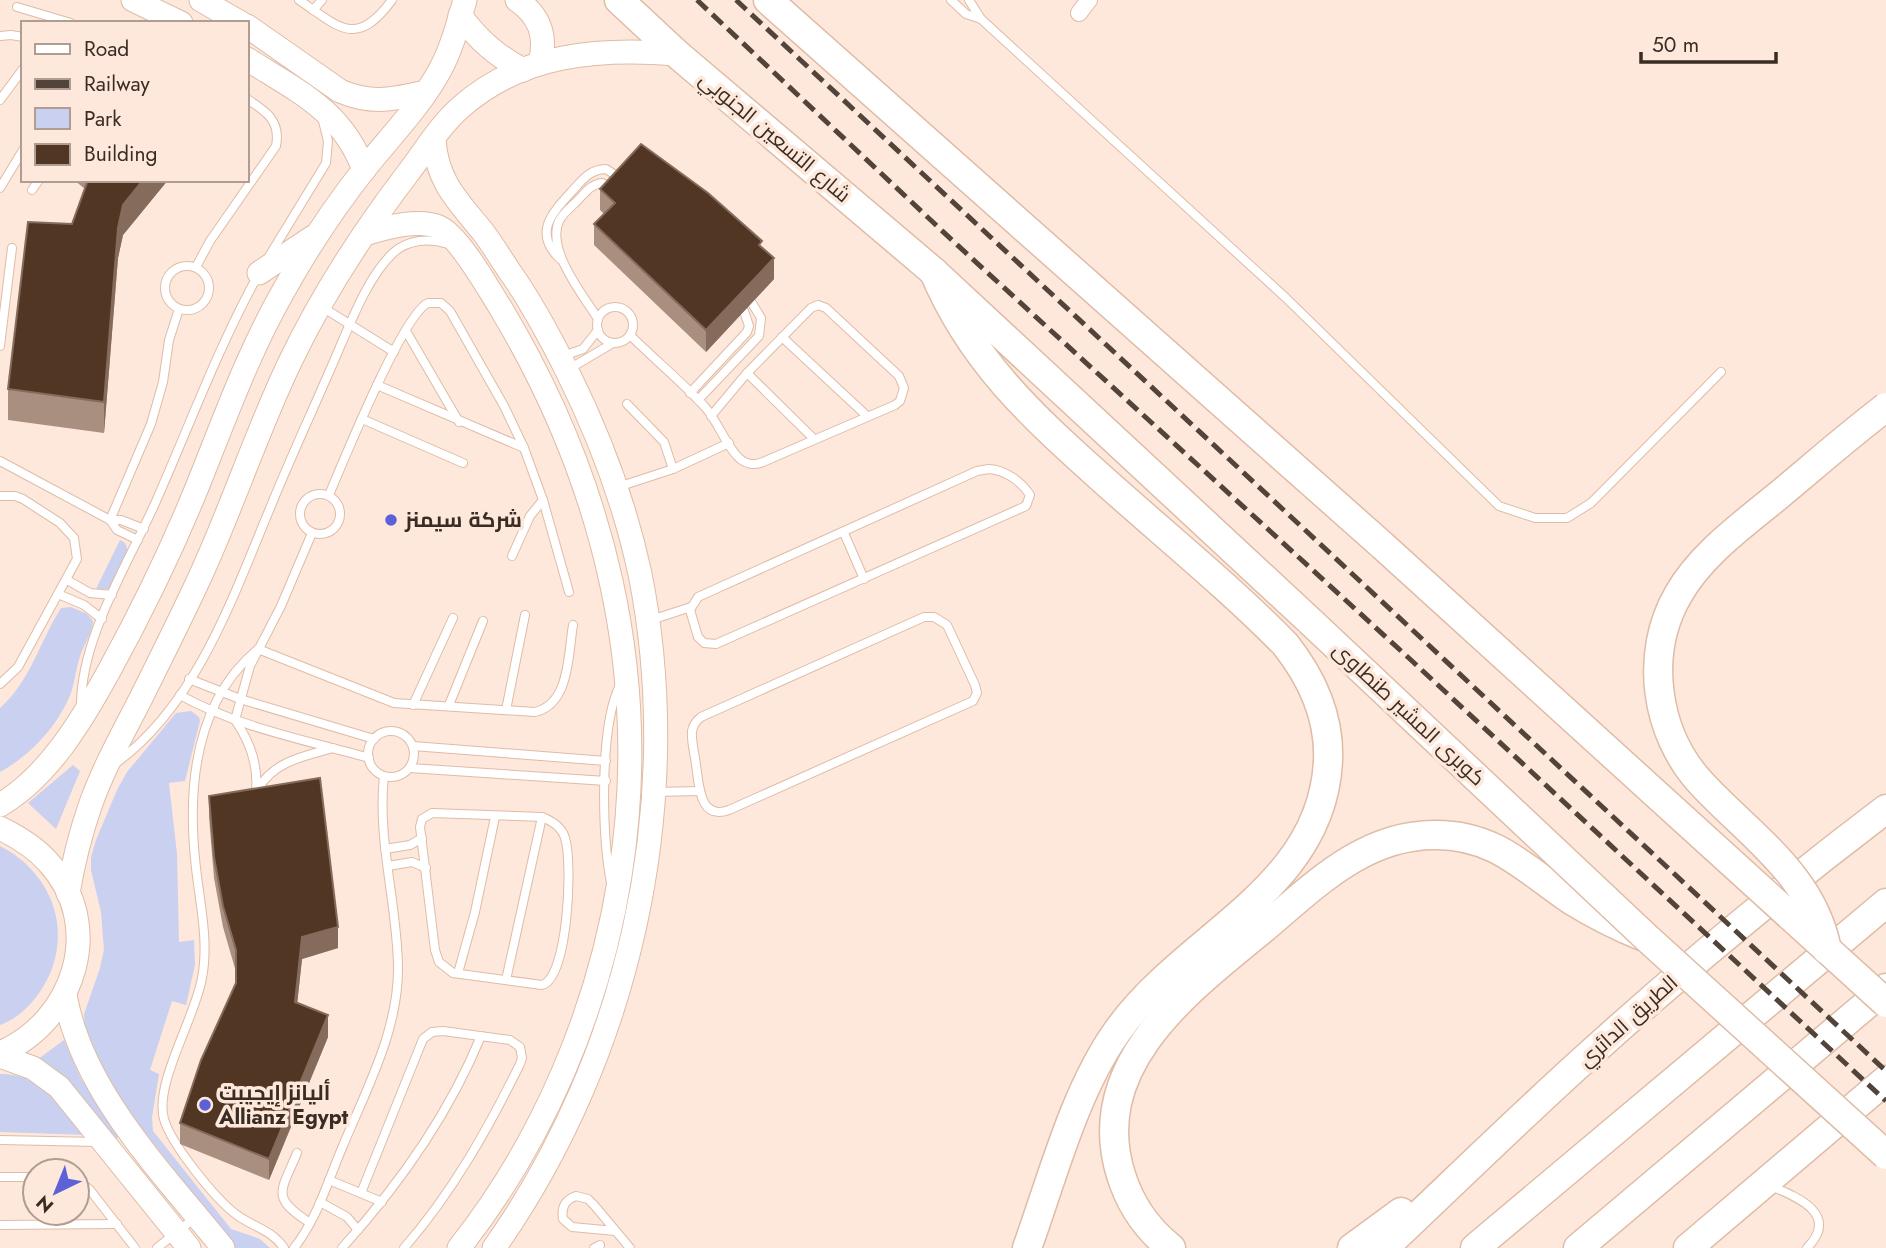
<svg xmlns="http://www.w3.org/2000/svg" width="1886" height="1248" font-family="Jost,Cairo,sans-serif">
	<rect width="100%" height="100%" fill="#fee8db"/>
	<g fill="#cad0ef">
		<path d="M 120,540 L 125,543 L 128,551 L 111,589 L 96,589 Z"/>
		<path d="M 71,607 L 87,614 L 93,621 C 92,634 84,644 80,656 C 76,668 75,681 71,693 C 58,726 31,755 0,772 L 0,708 C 30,682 40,641 61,608 Z"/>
		<path d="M 191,711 L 199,717 L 200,721 L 185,781 L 169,783 L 177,854 L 179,942 L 194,940 L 195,965 L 186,1005 L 172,1001 L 150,1070 L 159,1074 L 152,1117 L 153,1131 L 231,1229 L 260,1239 L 270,1248 L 236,1248 L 106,1083 L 85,1031 L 84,1014 L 100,968 L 104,950 L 101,912 L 91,870 L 91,857 L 96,840 L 117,790 L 127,772 L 176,713 Z"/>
		<path d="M 73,765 L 80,771 L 56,829 L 28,803 Z"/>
		<path d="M 0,846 C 53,873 75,934 43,987 C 33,1003 19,1018 0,1025 Z"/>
		<path d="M 64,1040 L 81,1079 L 122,1135 L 114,1140 L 37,1060 Z"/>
		<path d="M 0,1074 C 39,1072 65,1109 88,1135 L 0,1132 Z"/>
	</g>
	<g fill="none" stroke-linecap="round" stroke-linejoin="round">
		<defs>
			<g id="lane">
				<path d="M 299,0 C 339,27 356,49 392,0"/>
				<path d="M 951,0 L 966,14 L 981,19"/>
				<path d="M 969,0 L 981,19 L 1286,298 L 1499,506 L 1535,518 L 1567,518 L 1591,503 L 1721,372"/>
				<path d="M 17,7 L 71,23"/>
				<path d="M 313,10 L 322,0"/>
				<path d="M 0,36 L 11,35 L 23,37"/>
				<path d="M 0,100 L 23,69"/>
				<path d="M 0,188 L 23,150"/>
				<path d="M 32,190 L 39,180"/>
				<path d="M 268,258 L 326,163 L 328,141 L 323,121"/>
				<path d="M 560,259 C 532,232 553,212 574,189 C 583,179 591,169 606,169 L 620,178"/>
				<circle cx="187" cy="288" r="22"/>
				<path d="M 196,267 L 210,241 L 276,146 C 281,121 266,111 247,99"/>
				<path d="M 322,307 L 394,352"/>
				<circle cx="615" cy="325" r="18"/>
				<path d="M 598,319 C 583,295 546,250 559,221 C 563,213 571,207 577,201 C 585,193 591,184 602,183 L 612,188"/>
				<path d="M 406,331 L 459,422"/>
				<path d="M 630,335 C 654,359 682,382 705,407 C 718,422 726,445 738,457 C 745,464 754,466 763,462 L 895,405 L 900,401 L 904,388 L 899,376 L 826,308 L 818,305 L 811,308 L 747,373 L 711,416"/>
				<path d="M 782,337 L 867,416"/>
				<path d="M 0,346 L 12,248"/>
				<path d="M 563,356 L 583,349 L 598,330"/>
				<path d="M 569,369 L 613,343"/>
				<path d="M 747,373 L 814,439"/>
				<path d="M 377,385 L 524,448"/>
				<path d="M 690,393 L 747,332 L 749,326 L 744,311"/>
				<path d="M 698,400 L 759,336 L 761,318 L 752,303"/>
				<path d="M 627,404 L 664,442 L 673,469"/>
				<path d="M 362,419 L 463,463"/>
				<path d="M 0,461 L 110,520 L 117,530 L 138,540"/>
				<path d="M 989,469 C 1005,470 1021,481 1030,495 L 1026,506 L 716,644 L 704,643 L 698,637 L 690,610 L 698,597 L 977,471 Z"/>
				<path d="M 618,487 L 673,469 L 729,443"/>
				<circle cx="320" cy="514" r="20"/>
				<path d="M 329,495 C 343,462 403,314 428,303 L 441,303 L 450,311 L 504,406 L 524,448 L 543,500 L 569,592"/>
				<path d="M 0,496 L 15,496 L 23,499 L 60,523 L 74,538 L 77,559 L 18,667 L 0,684"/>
				<path d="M 110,520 L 151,424 L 163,382 L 169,340 L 179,309"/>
				<path d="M 110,520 L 121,520 L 144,529"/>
				<path d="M 844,533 L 864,579"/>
				<path d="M 512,556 L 530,516 L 543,500"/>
				<path d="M 67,580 L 90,593 L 112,595"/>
				<path d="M 58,594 L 84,605 L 102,619"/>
				<path d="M 924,617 L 934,617 L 947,625 L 975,685 L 977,693 L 973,701 L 729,810 C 699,821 699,784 696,765 C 695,755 691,742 692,731 C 693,725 696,721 701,717 Z"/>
				<path d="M 651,620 L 691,607"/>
				<path d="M 258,649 C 194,702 187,790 196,868 C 200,904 209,942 202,978 C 195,1018 154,1084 164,1119 C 171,1144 216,1200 237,1215 C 253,1227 272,1230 284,1248"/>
				<path d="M 258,649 L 394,703 L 535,712 C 570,704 568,654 573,625"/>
				<path d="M 189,679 L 240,699 L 374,739"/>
				<path d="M 180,695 C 237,727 306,740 369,758"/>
				<path d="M 413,705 L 453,618"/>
				<path d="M 449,705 L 483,621"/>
				<path d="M 81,708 C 80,638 129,563 157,499 C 190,424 218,348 258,275"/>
				<path d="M 506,710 L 525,615"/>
				<circle cx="391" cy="754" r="23"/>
				<path d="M 413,746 L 606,761"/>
				<path d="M 116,763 C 198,704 235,591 273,501 C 291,457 311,414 330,370 C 346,335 365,279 393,253 C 408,239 430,238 448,244"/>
				<path d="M 410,768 L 606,781"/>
				<path d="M 258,789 C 274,761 305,756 333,748"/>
				<path d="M 654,792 L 700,791"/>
				<path d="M 255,799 C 260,770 251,743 235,720 L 250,666 L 281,606 L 312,533"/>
				<path d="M 432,813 L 542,817 C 552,821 562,827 565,838 C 573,863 568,978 542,985 L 453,973 L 439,962 L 435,950 L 420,827 L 422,819 Z"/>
				<path d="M 385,849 L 410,845 L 422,838"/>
				<path d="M 388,866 L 412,862 L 426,868"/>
				<path d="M 611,883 C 602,836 599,727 620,685"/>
				<path d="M 458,973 L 475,912 L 495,817"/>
				<path d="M 506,980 L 542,817"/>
				<path d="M 0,1140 L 99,1142"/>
				<path d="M 297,1153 C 281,1192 270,1197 310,1223"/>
				<path d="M 0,1177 L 35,1177"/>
				<path d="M 77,1179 L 90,1190 L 135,1248"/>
				<path d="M 329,1180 L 382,1202"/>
				<path d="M 1771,1186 C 1797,1197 1840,1214 1807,1248"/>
				<path d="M 361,1193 L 423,1039 L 432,1032 L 443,1031 L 510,1040 L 520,1047 L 522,1058 L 520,1064 C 488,1129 452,1193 404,1248"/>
				<path d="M 320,1202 L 347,1217 L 358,1230"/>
				<path d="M 0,1225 L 117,1224"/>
				<path d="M 615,1231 L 572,1227 L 563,1219 C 561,1207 565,1200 576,1196 L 588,1199 L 594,1205 L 630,1248"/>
				<path d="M 157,1248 L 196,1217"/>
				<path d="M 294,1248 C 317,1219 328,1181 342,1148 C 366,1090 399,1030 398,966 C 397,902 377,840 384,776"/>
				<path d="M 342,1248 C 399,1185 449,1114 481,1036"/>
				<path d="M 594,1248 L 600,1245"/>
			</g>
			<path id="street" d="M 1079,13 L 1089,0"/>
			<g id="secondary">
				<path d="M 133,0 L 181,23"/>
				<path d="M 201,0 L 241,23"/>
				<path d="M 517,0 C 540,16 547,36 540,63"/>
				<path d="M 460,15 C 478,40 497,56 523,70"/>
				<path d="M 247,26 L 340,91 C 373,105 393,99 426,92"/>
				<path d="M 247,59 C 297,91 342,110 364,170"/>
				<path d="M 434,140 C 437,182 458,201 483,232 C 493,245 501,259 510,272 C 532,303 550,337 567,371 C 599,435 625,504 640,574 C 686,804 629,1057 494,1248"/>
				<path d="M 364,234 C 385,228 418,218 439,227 C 459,236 488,288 500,307 C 604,480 652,675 620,876 C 599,1009 543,1142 459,1248"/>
				<path d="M 259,273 L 313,237"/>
				<path d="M 0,805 C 49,776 82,720 109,671 C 143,609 174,545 200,480 C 226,415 249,351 284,290 C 308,247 335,206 366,167 C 391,136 421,105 440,70 C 452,48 458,24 465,0"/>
				<path d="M 0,828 C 18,837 35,847 48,862 C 106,925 75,1021 0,1053"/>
				<path d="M 68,893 C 73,864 80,835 90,806 C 103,769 122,735 140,700 C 160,660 180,620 199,579 C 232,508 256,433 290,362 C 322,295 363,232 408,173 C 425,151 440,125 461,107 C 522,53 600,48 677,54"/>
				<path d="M 65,995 C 82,1092 163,1173 223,1248"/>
				<path d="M 0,1056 L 33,1068 L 59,1087 L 189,1248"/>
			</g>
			<g id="highway">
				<path d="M 619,0 L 677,54 L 934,272 L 1311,622"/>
				<path d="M 768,0 L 1383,546"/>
				<path d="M 934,272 C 971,360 1030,414 1099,476 C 1161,532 1227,585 1285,644 C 1312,678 1330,717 1328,761 C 1322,891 1183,936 1116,1033 C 1074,1093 1052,1179 1027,1248"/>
				<path d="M 1171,1248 C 1147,1229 1130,1204 1121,1175 C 1086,1064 1190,989 1264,928 C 1315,885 1365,834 1436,835 C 1496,835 1525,869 1571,900 C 1594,914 1617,926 1642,936"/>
				<path d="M 1352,1248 L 1401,1212"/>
				<path d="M 1384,1248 C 1452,1184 1519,1118 1588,1056 C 1684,969 1783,887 1886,809"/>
				<path d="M 1475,1248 L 1886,903"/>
				<path d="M 1578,1248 L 1886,988"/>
				<path d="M 1688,1248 L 1886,1080"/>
			</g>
		</defs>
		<use href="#lane" stroke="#debca6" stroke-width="10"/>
		<use href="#street" stroke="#debca6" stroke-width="18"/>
		<use href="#secondary" stroke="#debca6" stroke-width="25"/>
		<use href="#highway" stroke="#debca6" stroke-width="31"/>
		<use href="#lane" stroke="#fff" stroke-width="8"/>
		<use href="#street" stroke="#fff" stroke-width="16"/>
		<use href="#secondary" stroke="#fff" stroke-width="23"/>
		<use href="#highway" stroke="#fff" stroke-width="28"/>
		<g stroke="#52443a" stroke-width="5" stroke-dasharray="14 7" stroke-linecap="butt">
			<path d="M 697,0 L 954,242 L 1411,660 L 1886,1101"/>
			<path d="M 736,0 L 1886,1071"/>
		</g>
		<defs>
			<g id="highway-bridge">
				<path d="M 1383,546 L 1886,1003"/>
				<path d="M 1311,622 L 1647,938 L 1886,1155"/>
				<path d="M 1827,950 C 1813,875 1749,835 1701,783 C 1655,733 1644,654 1678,595 C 1701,554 1744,524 1779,495 C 1815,465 1849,435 1886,407"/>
			</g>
		</defs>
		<use href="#highway-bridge" stroke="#debca6" stroke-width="31" stroke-linecap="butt"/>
		<use href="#highway-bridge" stroke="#fff" stroke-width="28"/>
	</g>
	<g fill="#a88f80">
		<path d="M 74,180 L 168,180 L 123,235 L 118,258 L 104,433 L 8,420 L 8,389 L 85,189 Z"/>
		<path d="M 600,189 L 762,247 L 774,279 L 706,352 L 594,245 L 594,224 L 604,214 L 600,210 Z"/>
		<path d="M 209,796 L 338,948 L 302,959 L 297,1003 L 328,1037 L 269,1180 L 180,1144 L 180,1123 L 236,983 L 236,972 L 223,927 L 214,878 L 209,817 Z"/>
	</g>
	<g fill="#856b5b">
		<path d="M 143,180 L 168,180 L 123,235 L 118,258 L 104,433 L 104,402 L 118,228 L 123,205 Z"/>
		<path d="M 774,258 L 774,279 L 706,352 L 706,330 Z"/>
		<path d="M 338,927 L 338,948 L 302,959 L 295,1024 L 295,1002 L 302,937 Z"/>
		<path d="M 328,1015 L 328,1037 L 269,1180 L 269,1159 Z"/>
	</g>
	<g fill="#513624" stroke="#856b5b" stroke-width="2">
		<path d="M 641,144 L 708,193 L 762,241 L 759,245 L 774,258 L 706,330 L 594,224 L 615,203 L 600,189 Z"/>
		<path d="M 88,180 L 143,180 L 123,205 L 118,228 L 104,402 L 8,389 L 28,222 L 72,224 Z"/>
		<path d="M 320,778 L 338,927 L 302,937 L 295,1002 L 328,1015 L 269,1159 L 180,1123 L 201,1060 L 236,983 L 236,950 L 223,906 L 214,857 L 209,796 Z"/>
	</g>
	<g fill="#5c61d8" stroke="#fee8db" stroke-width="2.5">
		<circle cx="391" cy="520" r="7"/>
		<circle cx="205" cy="1105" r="7"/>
	</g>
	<g text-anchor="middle" stroke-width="7" stroke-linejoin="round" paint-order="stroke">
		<g font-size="21" fill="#392c23" stroke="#fee8db">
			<text transform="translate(775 137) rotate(40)" y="7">شارع التسعين الجنوبي</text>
			<text transform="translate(1409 714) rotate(43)" y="7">كوبرى المشير طنطاوى</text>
			<text transform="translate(1628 1021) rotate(-42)" y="7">الطريق الدائري</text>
		</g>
		<g font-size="21" font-weight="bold" fill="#392c23" stroke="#fee8db" text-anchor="start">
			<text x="405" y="527">شركة سيمنز</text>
			<text x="219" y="1100">أليانز إيجيبت<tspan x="219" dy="24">Allianz Egypt</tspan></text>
		</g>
	</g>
	<rect x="21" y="21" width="228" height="161" fill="#fee8db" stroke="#af9d91" stroke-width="2"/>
	<rect x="35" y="44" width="35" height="10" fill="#ffffff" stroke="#af9d91" stroke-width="2"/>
	<text x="84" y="56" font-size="21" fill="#392c23">Road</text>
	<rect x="35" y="79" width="35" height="10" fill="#52443a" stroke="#af9d91" stroke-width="2"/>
	<text x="84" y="91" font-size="21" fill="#392c23">Railway</text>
	<rect x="35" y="108" width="35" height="21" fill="#cad0ef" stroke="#af9d91" stroke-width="2"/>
	<text x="84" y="126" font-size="21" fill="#392c23">Park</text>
	<rect x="35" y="144" width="35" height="21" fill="#513624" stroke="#af9d91" stroke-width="2"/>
	<text x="84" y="161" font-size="21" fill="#392c23">Building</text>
	<g transform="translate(56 1192) rotate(223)"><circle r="33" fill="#fee8db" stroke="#af9d91" stroke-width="2"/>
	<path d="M0-5L12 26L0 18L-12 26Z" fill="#5c61d8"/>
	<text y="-10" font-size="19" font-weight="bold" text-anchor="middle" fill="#392c23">N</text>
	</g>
	<path d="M1641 52v10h135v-10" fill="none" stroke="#392c23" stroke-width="3.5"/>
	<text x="1652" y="52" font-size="21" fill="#392c23" stroke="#fee8db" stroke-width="5" paint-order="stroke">50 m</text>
</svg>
